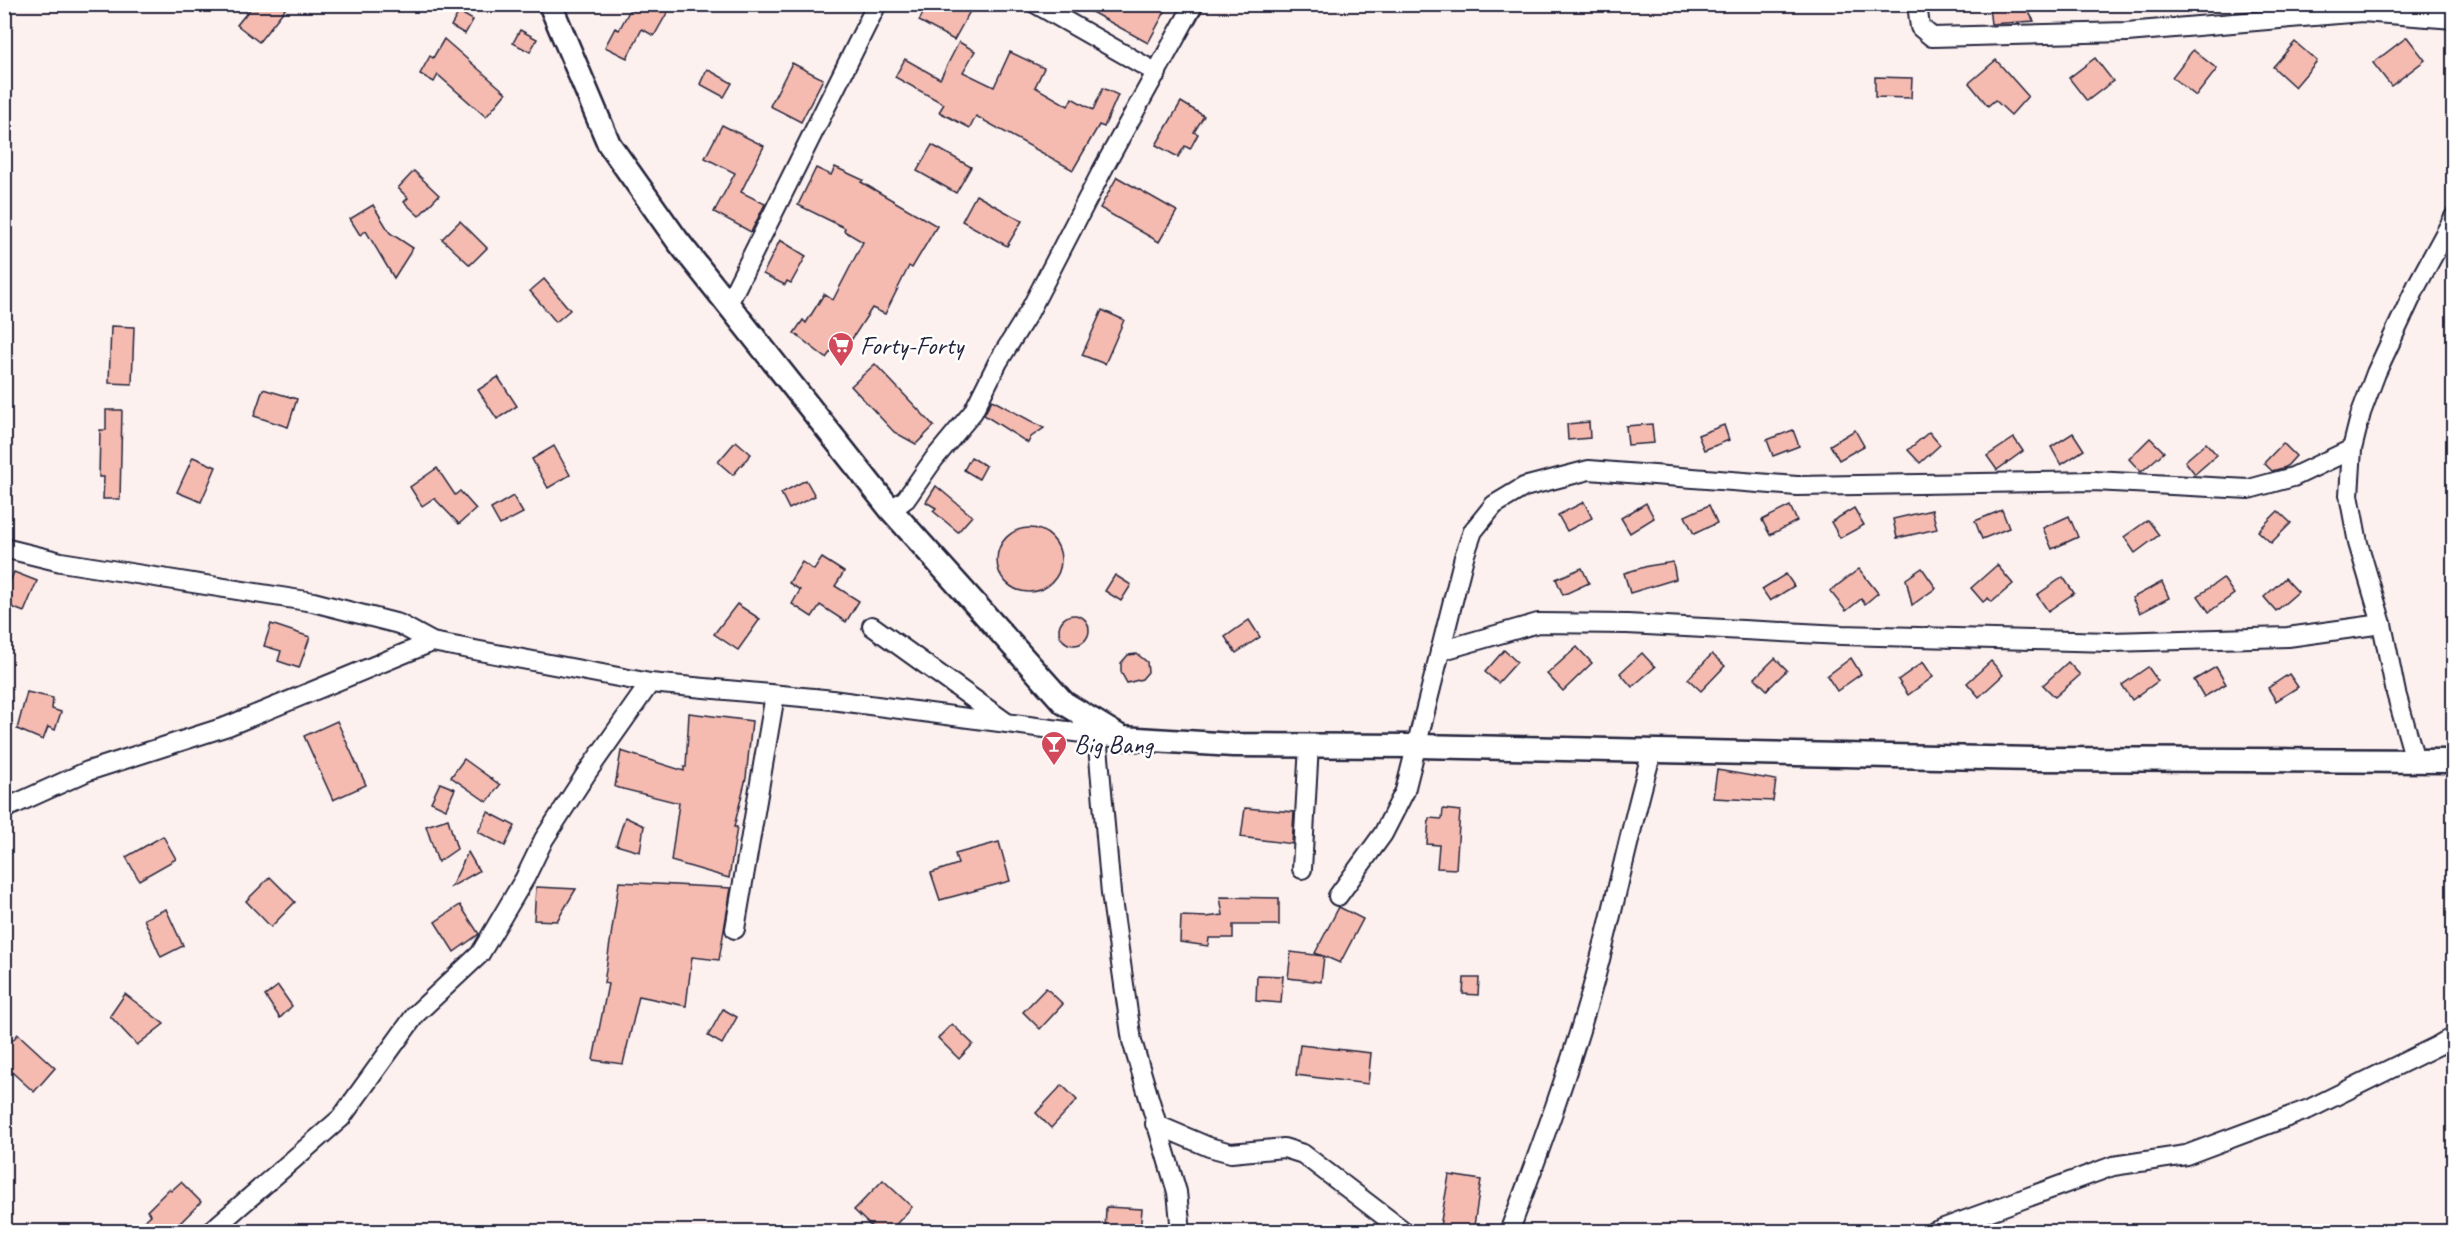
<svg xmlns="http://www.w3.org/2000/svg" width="2458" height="1236" font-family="Caveat,sans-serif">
	<rect width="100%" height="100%" fill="#fdf1ef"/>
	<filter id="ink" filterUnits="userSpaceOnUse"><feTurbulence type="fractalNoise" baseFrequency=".0167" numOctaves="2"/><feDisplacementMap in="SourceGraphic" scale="12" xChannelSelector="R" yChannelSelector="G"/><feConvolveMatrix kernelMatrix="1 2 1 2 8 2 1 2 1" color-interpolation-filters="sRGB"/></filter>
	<g filter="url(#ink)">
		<g fill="#f5bbb0" stroke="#22223b" stroke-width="1.5">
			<path d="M 254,4 L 289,4 L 259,42 L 237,25 Z"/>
			<path d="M 633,4 L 672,4 L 654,36 L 642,29 L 627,58 L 605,47 L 615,28 L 619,30 Z"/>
			<path d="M 928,4 L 974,4 L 954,40 L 919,21 Z"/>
			<path d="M 1077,4 L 1169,4 L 1148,43 Z"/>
			<path d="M 2000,4 L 2024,4 L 2034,21 L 1991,24 L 1989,7 Z"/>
			<path d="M 459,12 L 473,20 L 465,34 L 451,26 Z"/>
			<path d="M 520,30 L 537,39 L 530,52 L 513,43 Z"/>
			<path d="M 2407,37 L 2425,60 L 2391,86 L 2373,63 Z"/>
			<path d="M 444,39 L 506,93 L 486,117 L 438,75 L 434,82 L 420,74 L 430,56 L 433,58 Z"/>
			<path d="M 959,42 L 975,51 L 963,72 L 994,87 L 1010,52 L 1044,68 L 1035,87 L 1068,106 L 1072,98 L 1093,110 L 1103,88 L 1118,95 L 1104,127 L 1099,125 L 1073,170 L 976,116 L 970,128 L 939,112 L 944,104 L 895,77 L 905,59 L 940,79 Z"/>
			<path d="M 2295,42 L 2317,61 L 2295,87 L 2273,67 Z"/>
			<path d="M 2193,50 L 2217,69 L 2196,96 L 2172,77 Z"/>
			<path d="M 2095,58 L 2113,81 L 2087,101 L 2069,78 Z"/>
			<path d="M 1996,60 L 2028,96 L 2011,115 L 1995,100 L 1988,106 L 1969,83 Z"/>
			<path d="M 792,63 L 823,79 L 801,122 L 770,106 Z"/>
			<path d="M 707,69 L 732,83 L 724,97 L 700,84 Z"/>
			<path d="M 1875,77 L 1912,78 L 1911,98 L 1875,97 Z"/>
			<path d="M 1181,102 L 1204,116 L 1194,132 L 1198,134 L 1190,149 L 1185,146 L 1178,157 L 1156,145 Z"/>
			<path d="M 722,125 L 764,146 L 741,192 L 765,204 L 751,232 L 714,212 L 735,173 L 705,158 Z"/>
			<path d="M 932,145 L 971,167 L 956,193 L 917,171 Z"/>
			<path d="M 835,167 L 863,180 L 861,182 L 937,226 L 912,268 L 909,266 L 885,314 L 872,308 L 850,342 L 842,337 L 826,358 L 794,333 L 803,320 L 806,323 L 824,294 L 833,300 L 863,242 L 844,231 L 845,228 L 798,205 L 816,168 L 831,175 Z"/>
			<path d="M 414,171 L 439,195 L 419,216 L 404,202 L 408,198 L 398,188 Z"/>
			<path d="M 1117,177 L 1177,211 L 1159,242 L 1100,208 Z"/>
			<path d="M 976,195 L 1022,221 L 1007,246 L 962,221 Z"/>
			<path d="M 373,205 L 390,233 L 413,248 L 394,278 L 366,231 L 360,235 L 350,219 Z"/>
			<path d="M 460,221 L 487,248 L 470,265 L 442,239 Z"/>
			<path d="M 780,240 L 806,256 L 791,283 L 787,281 L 785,285 L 763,274 Z"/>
			<path d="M 544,279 L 570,310 L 556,322 L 530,291 Z"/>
			<path d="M 1102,310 L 1124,320 L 1105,364 L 1082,355 Z"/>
			<path d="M 111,326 L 134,327 L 132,384 L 109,383 Z"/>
			<path d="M 875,364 L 934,426 L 916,444 L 894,432 L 851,386 Z"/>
			<path d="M 498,377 L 517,406 L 497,419 L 478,390 Z"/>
			<path d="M 263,389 L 297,399 L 288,427 L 254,416 Z"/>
			<path d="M 992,400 L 1044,428 L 1031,437 L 1028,443 L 984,415 Z"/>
			<path d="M 106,410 L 122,410 L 120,499 L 103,499 L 104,477 L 99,477 L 100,430 L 106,430 Z"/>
			<path d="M 1589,422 L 1590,438 L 1568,440 L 1567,424 Z"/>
			<path d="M 1652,424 L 1654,443 L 1628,445 L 1626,426 Z"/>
			<path d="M 1724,425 L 1729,440 L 1704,450 L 1698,435 Z"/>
			<path d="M 1793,430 L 1799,446 L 1773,456 L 1767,440 Z"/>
			<path d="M 1855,430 L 1864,446 L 1839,460 L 1830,445 Z"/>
			<path d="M 1929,432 L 1940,445 L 1920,463 L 1908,450 Z"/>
			<path d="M 2073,433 L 2084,450 L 2061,465 L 2051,447 Z"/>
			<path d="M 2014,438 L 2023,451 L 1997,470 L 1987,456 Z"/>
			<path d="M 2150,438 L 2164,452 L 2141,472 L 2129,459 Z"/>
			<path d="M 736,441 L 751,454 L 733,475 L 718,462 Z"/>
			<path d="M 2206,443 L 2217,455 L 2195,474 L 2185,461 Z"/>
			<path d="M 2283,443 L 2296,456 L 2286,467 L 2272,471 L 2264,463 Z"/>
			<path d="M 554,446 L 570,475 L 548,488 L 532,459 Z"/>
			<path d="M 193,457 L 216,467 L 201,502 L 177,492 Z"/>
			<path d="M 971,457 L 986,466 L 979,479 L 964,470 Z"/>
			<path d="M 437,468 L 455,495 L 460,491 L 476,509 L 459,524 L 434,498 L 422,506 L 410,487 Z"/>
			<path d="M 806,480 L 815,496 L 789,509 L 781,493 Z"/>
			<path d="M 936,486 L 972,516 L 958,532 L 933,511 L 936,508 L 926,502 Z"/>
			<path d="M 513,496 L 523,513 L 500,525 L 491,509 Z"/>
			<path d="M 1584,502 L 1592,518 L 1567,531 L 1558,515 Z"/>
			<path d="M 1646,503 L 1654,518 L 1630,533 L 1621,518 Z"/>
			<path d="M 1709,505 L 1717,523 L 1694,534 L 1685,516 Z"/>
			<path d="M 1790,506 L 1797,521 L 1770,535 L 1762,520 Z"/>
			<path d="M 1854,508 L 1864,525 L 1840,538 L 1831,522 Z"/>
			<path d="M 1932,510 L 1937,529 L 1897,538 L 1893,519 Z"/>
			<path d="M 2002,510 L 2009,528 L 1982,539 L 1975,521 Z"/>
			<path d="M 2278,511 L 2291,523 L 2271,543 L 2258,531 Z"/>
			<path d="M 2069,516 L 2078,537 L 2052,549 L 2043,528 Z"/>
			<path d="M 2148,520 L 2159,535 L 2135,553 L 2124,537 Z"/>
			<circle cx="1029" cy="560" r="32"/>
			<path d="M 822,558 L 844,572 L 835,586 L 859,601 L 846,622 L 820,605 L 812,617 L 792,604 L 800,590 L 789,583 L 802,562 L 814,570 Z"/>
			<path d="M 1673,562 L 1676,579 L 1630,593 L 1624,573 L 1648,566 Z"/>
			<path d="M 1997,565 L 2013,584 L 1992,602 L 1988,598 L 1983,602 L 1971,588 Z"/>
			<path d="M 1582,568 L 1589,583 L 1563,595 L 1556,579 Z"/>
			<path d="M 1922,568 L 1936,588 L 1912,605 L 1906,579 Z"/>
			<path d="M 1859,569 L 1878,593 L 1865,604 L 1861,599 L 1846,611 L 1830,591 Z"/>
			<path d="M 14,572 L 37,581 L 24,612 L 4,604 L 4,596 Z"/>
			<path d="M 1786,574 L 1794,586 L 1770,601 L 1762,589 Z"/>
			<path d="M 1115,575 L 1131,585 L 1121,601 L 1105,591 Z"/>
			<path d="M 2063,577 L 2074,593 L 2048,611 L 2037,595 Z"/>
			<path d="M 2223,578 L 2234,594 L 2209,612 L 2198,596 Z"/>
			<path d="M 2285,578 L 2298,592 L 2276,611 L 2264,597 Z"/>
			<path d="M 2162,582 L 2169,598 L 2140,613 L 2132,598 Z"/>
			<path d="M 737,604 L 760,619 L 738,650 L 714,634 Z"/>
			<circle cx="1074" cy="630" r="15"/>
			<path d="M 1249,620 L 1260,637 L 1236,653 L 1225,637 Z"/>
			<path d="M 271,624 L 310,637 L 299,668 L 278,661 L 281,651 L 264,646 Z"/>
			<path d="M 1577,647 L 1592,663 L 1563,691 L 1547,674 Z"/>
			<path d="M 1504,650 L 1517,662 L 1498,683 L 1485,672 Z"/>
			<path d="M 1642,653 L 1655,667 L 1632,687 L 1620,673 Z"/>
			<path d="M 1137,654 L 1147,662 L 1148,672 L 1142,679 L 1127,683 L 1121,672 L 1121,663 L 1128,655 Z"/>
			<path d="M 1712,654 L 1725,666 L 1701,691 L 1688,679 Z"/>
			<path d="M 1775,658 L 1787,670 L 1767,690 L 1755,678 Z"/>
			<path d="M 1851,658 L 1861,674 L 1837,691 L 1827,676 Z"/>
			<path d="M 1991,661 L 2003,675 L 1979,697 L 1967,683 Z"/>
			<path d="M 1923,662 L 1933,677 L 1908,695 L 1898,680 Z"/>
			<path d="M 2068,662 L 2080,675 L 2055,697 L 2043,685 Z"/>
			<path d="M 2148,667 L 2158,681 L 2132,700 L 2122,685 Z"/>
			<path d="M 2216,667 L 2226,684 L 2204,697 L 2194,680 Z"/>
			<path d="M 2289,674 L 2298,687 L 2276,701 L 2268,688 Z"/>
			<path d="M 27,692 L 53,698 L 52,709 L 61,712 L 55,730 L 48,727 L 43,740 L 17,729 Z"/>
			<path d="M 689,713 L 752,721 L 746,778 L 734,827 L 737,827 L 729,878 L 671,861 L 679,803 L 615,787 L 621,751 L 684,771 L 684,767 L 686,767 Z"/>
			<path d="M 337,721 L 366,785 L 333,800 L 304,736 Z"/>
			<path d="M 464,759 L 500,785 L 487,802 L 451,777 Z"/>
			<path d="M 1717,770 L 1776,780 L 1773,801 L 1713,798 Z"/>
			<path d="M 440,783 L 455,789 L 446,809 L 431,802 Z"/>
			<path d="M 1245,808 L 1294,812 L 1292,844 L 1241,837 Z"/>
			<path d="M 1443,809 L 1460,811 L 1456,869 L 1437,868 L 1439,845 L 1427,844 L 1429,818 L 1442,819 Z"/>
			<path d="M 488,812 L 515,826 L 505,846 L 478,832 Z"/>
			<path d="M 625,817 L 644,826 L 640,852 L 616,845 Z"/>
			<path d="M 448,819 L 457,849 L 438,862 L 426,826 Z"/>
			<path d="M 163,836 L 176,859 L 139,880 L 126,857 Z"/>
			<path d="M 999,842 L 1010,881 L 940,900 L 931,873 L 958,864 L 955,854 Z"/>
			<path d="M 468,852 L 479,871 L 451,887 Z"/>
			<path d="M 270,877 L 295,902 L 271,927 L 246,901 Z"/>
			<path d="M 619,882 L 731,888 L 719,960 L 692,957 L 686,1006 L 639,996 L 623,1064 L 593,1060 L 608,984 L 604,983 Z"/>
			<path d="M 536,887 L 576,889 L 557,921 L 534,920 Z"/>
			<path d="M 1220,897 L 1279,898 L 1279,925 L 1233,925 L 1233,938 L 1209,938 L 1208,946 L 1180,942 L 1181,916 L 1206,917 L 1223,915 Z"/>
			<path d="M 460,905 L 479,934 L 454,952 L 435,922 Z"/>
			<path d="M 1339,907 L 1363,919 L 1340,963 L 1324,956 L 1321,982 L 1288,978 L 1291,952 L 1323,956 L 1315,953 Z"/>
			<path d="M 166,909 L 183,946 L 161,957 L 144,919 Z"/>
			<path d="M 1257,975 L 1283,976 L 1281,1003 L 1256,1001 Z"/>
			<path d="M 1464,978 L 1479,978 L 1478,995 L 1463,994 Z"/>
			<path d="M 278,986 L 292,1006 L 280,1018 L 265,996 Z"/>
			<path d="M 1046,988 L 1063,1004 L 1040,1029 L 1023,1012 Z"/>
			<path d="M 125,994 L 164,1024 L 137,1045 L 110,1016 Z"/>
			<path d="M 723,1009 L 737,1017 L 722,1044 L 708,1036 Z"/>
			<path d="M 952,1024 L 973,1044 L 959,1059 L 938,1038 Z"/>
			<path d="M 18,1034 L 55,1068 L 34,1092 L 4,1065 L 4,1050 Z"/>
			<path d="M 1300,1045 L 1371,1053 L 1368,1084 L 1296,1075 Z"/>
			<path d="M 1062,1085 L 1077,1100 L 1051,1128 L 1036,1113 Z"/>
			<path d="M 1449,1175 L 1481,1180 L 1473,1232 L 1439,1232 Z"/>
			<path d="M 883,1180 L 912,1207 L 889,1232 L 877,1232 L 854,1210 Z"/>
			<path d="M 181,1182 L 201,1202 L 171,1232 L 149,1232 L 141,1224 L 151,1215 L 147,1211 L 169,1189 L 171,1191 Z"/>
			<path d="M 1106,1207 L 1142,1209 L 1140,1232 L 1105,1232 Z"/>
		</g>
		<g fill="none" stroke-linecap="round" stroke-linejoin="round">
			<defs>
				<g id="minor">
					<path d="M 1036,4 L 1157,73"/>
					<path d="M 1917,4 L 1920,27 L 1932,37 L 2127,32 L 2362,12 L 2454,19"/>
					<path d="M 728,304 L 877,4"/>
					<path d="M 891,510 L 906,499 L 934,459 L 973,412 L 998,362 L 1029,312 L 1104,167 L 1194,4"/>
					<path d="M 4,548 L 61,562 L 313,602 L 399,624 L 432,642 L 650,683 L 824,699 L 1120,738"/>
					<path d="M 872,626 L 1007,723"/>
					<path d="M 1440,651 L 1538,623 L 1627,624 L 1842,635 L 2111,642 L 2288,637 L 2382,624"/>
					<path d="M 1097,735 L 1111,893 L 1132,1041 L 1177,1192 L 1180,1222 L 1178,1232"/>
					<path d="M 2415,760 L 2396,693 L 2382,624 L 2358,543 L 2349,495 L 2352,449 L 2361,413 L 2376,373 L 2417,285 L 2454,217"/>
					<path d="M 4,809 L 88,771 L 228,726 L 432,642"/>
					<path d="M 1302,869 L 1309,745"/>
					<path d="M 1338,896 L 1383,834 L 1405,791 L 1464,557 L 1473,531 L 1494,505 L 1524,487 L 1589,470 L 1797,486 L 2094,481 L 2249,489 L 2293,477 L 2352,449"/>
					<path d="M 735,929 L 775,695"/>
					<path d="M 1155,1124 L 1209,1147 L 1231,1153 L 1284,1148 L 1303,1154 L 1405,1232"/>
					<path d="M 210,1232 L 341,1118 L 416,1014 L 480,954 L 525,878 L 544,839 L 588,771 L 650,683"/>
					<path d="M 1509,1232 C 1540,1150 1571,1066 1594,982 C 1615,905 1630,828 1652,752"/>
					<path d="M 1933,1232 L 2113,1166 L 2186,1155 L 2309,1109 L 2437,1046 L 2454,1036"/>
				</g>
				<path id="tertiary" d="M 550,4 L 609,144 L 677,240 L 891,510 L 1064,703 L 1122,738 L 1233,745 L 1418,746 L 2034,759 L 2454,761"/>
			</defs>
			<use href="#minor" stroke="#22223b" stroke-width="22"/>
			<use href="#tertiary" stroke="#22223b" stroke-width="27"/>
			<use href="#minor" stroke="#fff" stroke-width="18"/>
			<use href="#tertiary" stroke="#fff" stroke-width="22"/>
		</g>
	</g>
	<defs>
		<symbol id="supermarket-pin" viewBox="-11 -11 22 30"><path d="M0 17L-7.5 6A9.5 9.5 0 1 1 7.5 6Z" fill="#d1495b" stroke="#fff"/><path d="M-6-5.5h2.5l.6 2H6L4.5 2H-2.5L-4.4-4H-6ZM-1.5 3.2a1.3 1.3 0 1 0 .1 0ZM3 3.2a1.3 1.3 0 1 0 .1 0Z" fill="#fff"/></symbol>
		<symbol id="bar-pin" viewBox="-11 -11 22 30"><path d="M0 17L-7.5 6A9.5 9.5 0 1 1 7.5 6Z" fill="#d1495b" stroke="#fff"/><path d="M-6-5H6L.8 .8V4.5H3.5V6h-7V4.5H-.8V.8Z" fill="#fff"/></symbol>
	</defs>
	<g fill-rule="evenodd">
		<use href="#supermarket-pin" x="826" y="330" width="30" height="40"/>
		<use href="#bar-pin" x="1039" y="729" width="30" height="40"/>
	</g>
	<g text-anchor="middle" stroke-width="5" stroke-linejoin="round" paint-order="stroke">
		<g font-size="26" fill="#22223b" stroke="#fff" text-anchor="start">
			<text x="860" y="354">Forty-Forty</text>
			<text x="1074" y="753">Big Bang</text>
		</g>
	</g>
	<rect width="2458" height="1236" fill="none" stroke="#fff" stroke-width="24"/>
	<rect x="12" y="12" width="2434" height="1212" fill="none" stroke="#22223b" stroke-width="2" filter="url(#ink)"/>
</svg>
